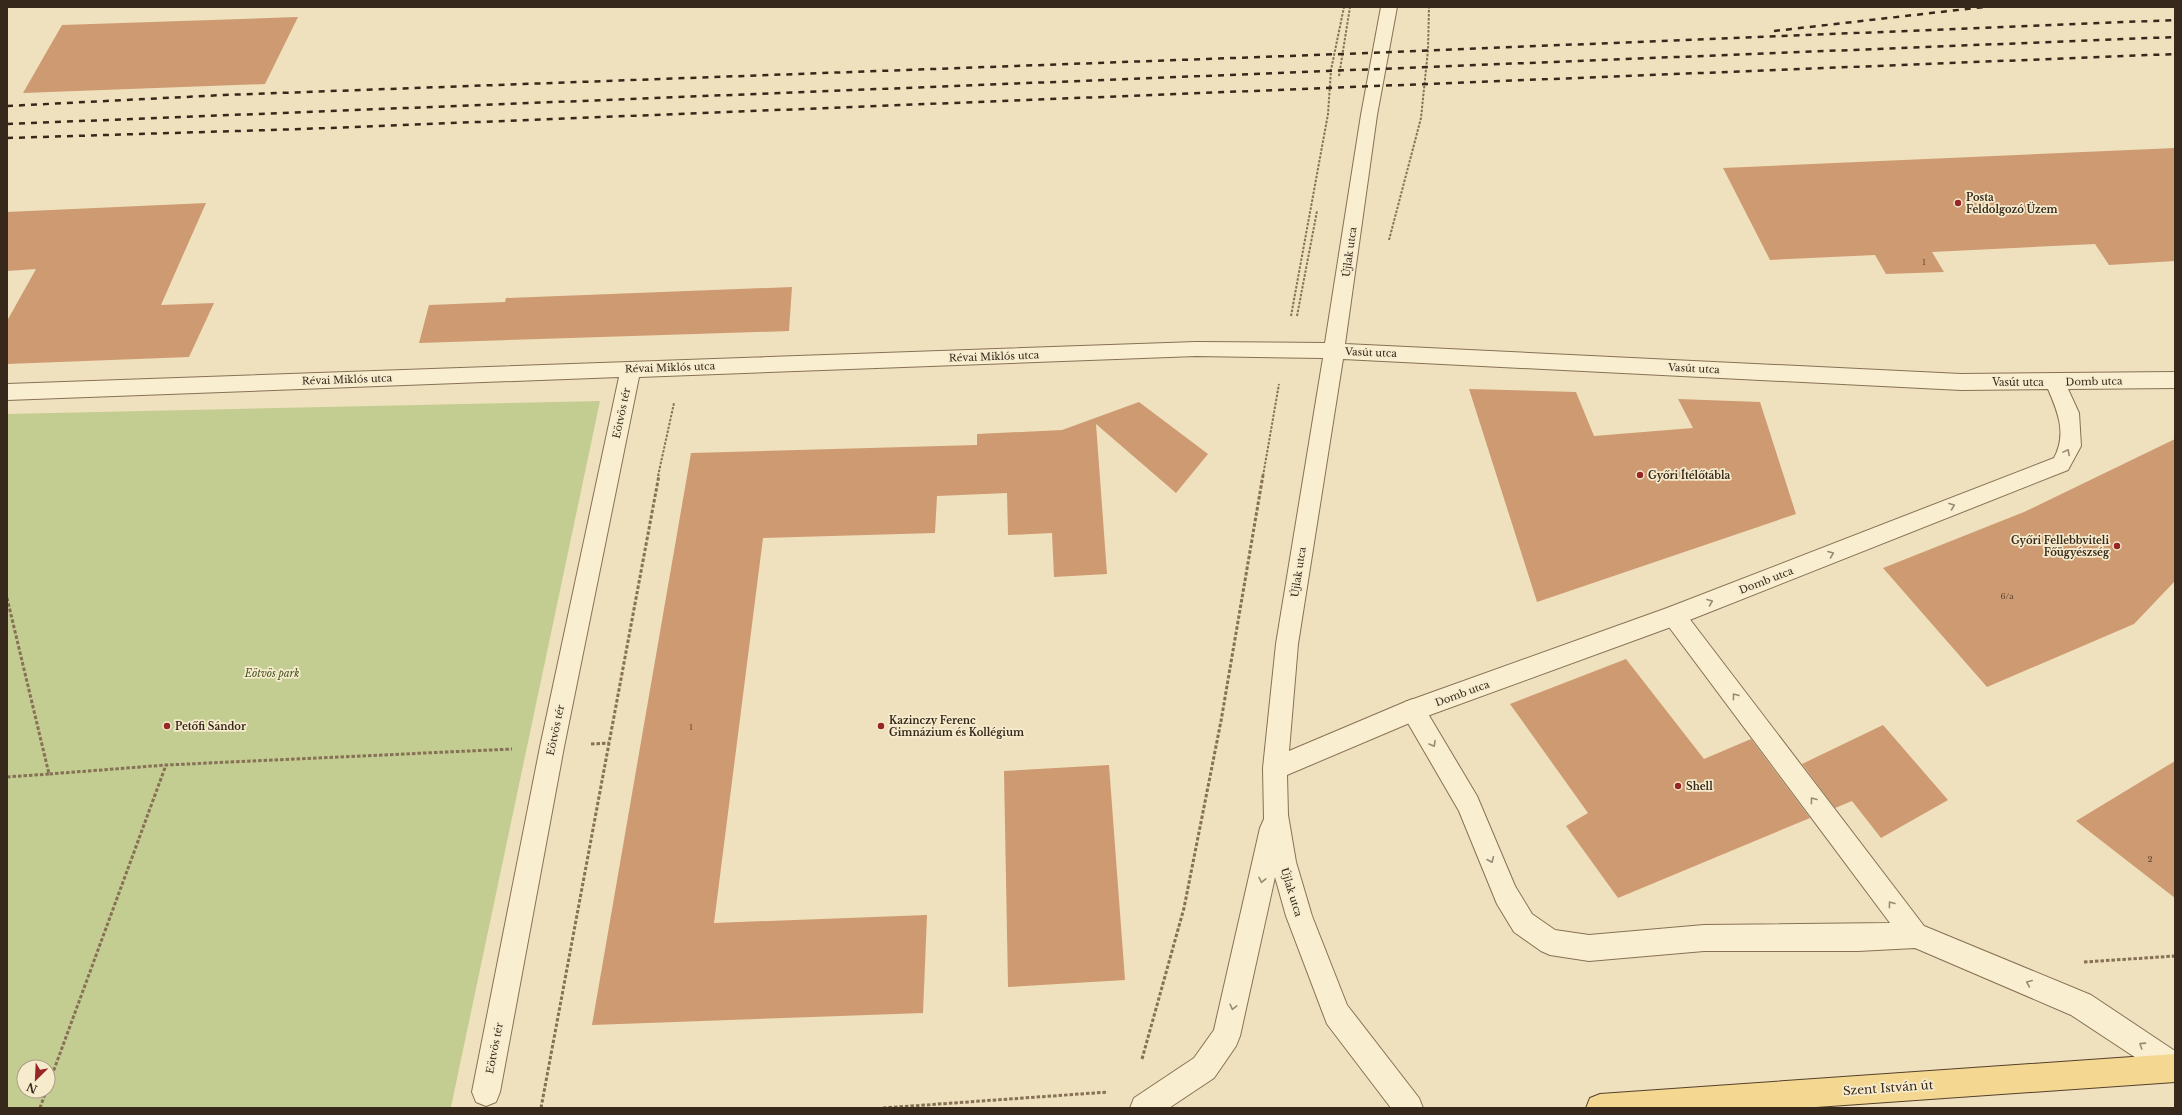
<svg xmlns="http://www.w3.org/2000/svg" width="2182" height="1115" font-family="'Libre Baskerville',serif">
	<rect width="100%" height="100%" fill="#efe1bd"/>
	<path fill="#c4cd91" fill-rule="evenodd" d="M 600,401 L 451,1107 L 7,1108 L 7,414 ZM 24,1067 L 48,1067 L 48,1091 L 24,1091 Z"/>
	<g fill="#ce9a71">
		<path d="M 298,17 L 265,84 L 23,93 L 62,25 Z"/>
		<path d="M 2175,148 L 2175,261 L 2109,265 L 2095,244 L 1932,252 L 1944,272 L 1886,274 L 1875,255 L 1770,260 L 1723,168 Z"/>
		<path d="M 206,203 L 161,305 L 214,303 L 189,357 L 7,364 L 7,321 L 36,269 L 7,271 L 7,212 Z"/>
		<path d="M 792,287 L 789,331 L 419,343 L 429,305 L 505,302 L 506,298 Z"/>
		<path d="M 1469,389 L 1576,392 L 1594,436 L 1693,428 L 1678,399 L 1760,402 L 1796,514 L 1537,602 Z"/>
		<path d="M 1139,402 L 1208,454 L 1176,493 L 1096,424 L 1107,574 L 1054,577 L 1052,533 L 1008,535 L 1007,493 L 937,496 L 935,533 L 763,538 L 714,923 L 927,915 L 923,1013 L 592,1025 L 691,453 L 977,445 L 977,434 L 1062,430 Z"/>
		<path d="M 2175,439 L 2175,581 L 2134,624 L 1987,687 L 1883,568 L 2024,512 Z"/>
		<path d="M 1626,659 L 1704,759 L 1751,739 L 1810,818 L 1618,898 L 1566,826 L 1588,813 L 1510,704 Z"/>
		<path d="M 1883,725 L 1948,800 L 1881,838 L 1852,801 L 1835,808 L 1802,764 Z"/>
		<path d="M 2175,761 L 2175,898 L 2076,821 Z"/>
		<path d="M 1109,765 L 1125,980 L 1008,987 L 1004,771 Z"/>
	</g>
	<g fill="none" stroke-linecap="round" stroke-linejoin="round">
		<defs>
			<path id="service" d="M 1674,606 L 1682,609 L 1924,926 L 2091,995 L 2175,1051 L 2175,1081 L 2165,1077 L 2071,1015 L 1915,948 L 1858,951 L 1704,951 L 1589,961 L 1550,955 L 1541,951 L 1514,932 L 1497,904 L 1459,811 L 1405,718 L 1401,710 L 1405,702 L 1413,699 L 1421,702 L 1477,796 L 1515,886 L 1532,914 L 1555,930 L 1589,935 L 1704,925 L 1890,923 L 1666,623 L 1663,616 L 1666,609 Z"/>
			<path id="minor" d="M 1381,7 L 1397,7 L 1377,115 L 1345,344 L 1961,374 L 2175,372 L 2175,388 L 2068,389 L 2079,413 L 2081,446 L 2068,470 L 1682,623 L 1419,719 L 1287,775 L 1288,815 L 1296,862 L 1312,916 L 1347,1005 L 1419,1098 L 1423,1108 L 1391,1108 L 1327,1024 L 1286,916 L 1275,877 L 1240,1036 L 1236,1046 L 1214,1078 L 1169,1108 L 1130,1108 L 1134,1098 L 1194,1058 L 1214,1030 L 1260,828 L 1264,819 L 1263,768 L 1276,644 L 1323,358 L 1196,356 L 639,377 L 564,747 L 500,1092 L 496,1102 L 486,1106 L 476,1102 L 472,1092 L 540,747 L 619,377 L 7,400 L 7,384 L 1196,342 L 1325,343 L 1361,115 ZM 1343,359 L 1961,390 L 2048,389 C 2058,412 2067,434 2054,458 L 1667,608 L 1405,702 L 1289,751 L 1298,644 Z"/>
			<path id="primary" d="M 2175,1054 L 2175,1082 L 1802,1108 L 1586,1108 L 1590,1098 L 1600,1094 Z"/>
		</defs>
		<use href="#service" stroke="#877156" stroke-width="2"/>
		<use href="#minor" stroke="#877156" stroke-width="2"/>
		<use href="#primary" stroke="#543f2b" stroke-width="2"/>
		<g stroke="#877156" stroke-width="2" stroke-dasharray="2.5 1.5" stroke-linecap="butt">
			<path d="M 1339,76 L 1350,7"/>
			<path d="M 1389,240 L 1421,118 L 1428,50 L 1429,7"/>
			<path d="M 1291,316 L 1328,114 L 1331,70 L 1344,7"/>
			<path d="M 1297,316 L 1317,211"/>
			<path d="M 658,476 L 674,403"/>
			<path d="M 1263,476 L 1279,384"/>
		</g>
		<g stroke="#877156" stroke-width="3" stroke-dasharray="3.5 2" stroke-linecap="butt">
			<path d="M 7,598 L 49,774 L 166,765 L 512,749"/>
			<path d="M 591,744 L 609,743"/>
			<path d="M 7,777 L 49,774"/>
			<path d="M 2084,962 L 2175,956"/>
			<path d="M 1142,1059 L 1184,908 L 1221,721 L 1263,475"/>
			<path d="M 48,1086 L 166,765"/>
			<path d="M 40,1108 L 46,1091"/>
			<path d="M 541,1108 L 659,475"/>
			<path d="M 883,1108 L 1108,1092"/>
		</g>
		<use href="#service" fill="#faeed0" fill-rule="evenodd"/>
		<use href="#minor" fill="#faeed0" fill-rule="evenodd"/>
		<use href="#primary" fill="#f4d892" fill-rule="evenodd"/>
		<g stroke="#36281b" stroke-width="2.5" stroke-dasharray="6 6" stroke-linecap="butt">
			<path d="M 1774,31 L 1984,7"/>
			<path d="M 7,106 L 224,95 L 1342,54 L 2175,20"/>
			<path d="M 7,124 L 2175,37"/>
			<path d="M 7,138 L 303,129 L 2175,54"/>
		</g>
	</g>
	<defs><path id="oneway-chevron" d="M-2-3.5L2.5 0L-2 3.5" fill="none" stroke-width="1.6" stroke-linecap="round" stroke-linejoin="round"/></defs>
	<g stroke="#988b76">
		<use href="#oneway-chevron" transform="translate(2067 452) rotate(-62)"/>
		<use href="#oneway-chevron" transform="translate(1952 506) rotate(-21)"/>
		<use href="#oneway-chevron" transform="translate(1831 554) rotate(-21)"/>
		<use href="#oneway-chevron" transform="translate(1710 602) rotate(-21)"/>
		<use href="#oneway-chevron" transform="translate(1735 696) rotate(-127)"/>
		<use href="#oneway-chevron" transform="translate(1433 744) rotate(60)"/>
		<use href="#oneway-chevron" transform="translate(1813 800) rotate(-127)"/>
		<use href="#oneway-chevron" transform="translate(1491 860) rotate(67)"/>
		<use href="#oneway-chevron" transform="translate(1262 880) rotate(102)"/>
		<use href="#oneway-chevron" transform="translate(1891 904) rotate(-127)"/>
		<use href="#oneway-chevron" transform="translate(2029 983) rotate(-157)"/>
		<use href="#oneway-chevron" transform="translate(1233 1007) rotate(104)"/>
		<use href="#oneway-chevron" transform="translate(2142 1045) rotate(-147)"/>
	</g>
	<g fill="#972624" stroke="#f6ebcd" stroke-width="1.5">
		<circle cx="1958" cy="203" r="4"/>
		<circle cx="1640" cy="475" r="4"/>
		<circle cx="2117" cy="546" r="4"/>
		<circle cx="167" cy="726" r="4"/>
		<circle cx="881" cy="726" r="4"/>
		<circle cx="1678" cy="786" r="4"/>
	</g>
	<g text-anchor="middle" stroke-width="3.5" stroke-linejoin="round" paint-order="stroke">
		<g font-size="8" fill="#5c4430">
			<text x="1924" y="265">1</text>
			<text x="2007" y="599">6/a</text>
			<text x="691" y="730">1</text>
			<text x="2150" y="862">2</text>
		</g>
		<g font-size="10" font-weight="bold" fill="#36281b" stroke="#f6ebcd" text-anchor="start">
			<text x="1966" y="201">Posta<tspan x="1966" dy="12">Feldolgozó Üzem</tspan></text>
			<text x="1648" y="479">Győri Ítélőtábla</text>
			<text x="2109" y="544" text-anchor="end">Győri Fellebbviteli<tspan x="2109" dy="12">Főügyészség</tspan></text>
			<text x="889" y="724">Kazinczy Ferenc<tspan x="889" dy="12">Gimnázium és Kollégium</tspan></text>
			<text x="175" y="730">Petőfi Sándor</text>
			<text x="1686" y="790">Shell</text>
		</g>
		<g font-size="10" fill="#36281b" stroke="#f6ebcd">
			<text transform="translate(1349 252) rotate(-82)" y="4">Újlak utca</text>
			<text transform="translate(1371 352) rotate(2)" y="4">Vasút utca</text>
			<text transform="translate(994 356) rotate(-2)" y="4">Révai Miklós utca</text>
			<text transform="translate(670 367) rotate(-2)" y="4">Révai Miklós utca</text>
			<text transform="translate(1694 368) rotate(3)" y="4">Vasút utca</text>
			<text transform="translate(347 379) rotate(-2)" y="4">Révai Miklós utca</text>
			<text transform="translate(2094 381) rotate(-1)" y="4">Domb utca</text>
			<text x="2018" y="386">Vasút utca</text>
			<text transform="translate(621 413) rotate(-78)" y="4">Eötvös tér</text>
			<text transform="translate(1298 572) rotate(-81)" y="4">Újlak utca</text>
			<text transform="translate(1766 580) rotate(-21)" y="4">Domb utca</text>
			<text transform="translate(1462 693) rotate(-20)" y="4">Domb utca</text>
			<text transform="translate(555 730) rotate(-78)" y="4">Eötvös tér</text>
			<text transform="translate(1292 892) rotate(73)" y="4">Újlak utca</text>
			<text transform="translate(494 1048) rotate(-79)" y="4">Eötvös tér</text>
		</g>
		<g font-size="10" font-style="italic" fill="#455321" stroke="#f6ebcd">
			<text x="272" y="677">Eötvös park</text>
		</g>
		<g font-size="12" fill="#36281b" stroke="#f6ebcd">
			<text transform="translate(1888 1088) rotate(-4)" y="4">Szent István út</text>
		</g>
	</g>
	<rect width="2182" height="1115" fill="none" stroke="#36281b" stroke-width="16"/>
	<g transform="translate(36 1079) rotate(204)"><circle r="19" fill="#f6ebcd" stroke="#a99d86"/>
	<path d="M0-3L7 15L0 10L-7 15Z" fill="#972624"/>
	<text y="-6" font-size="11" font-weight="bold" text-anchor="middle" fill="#36281b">N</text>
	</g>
</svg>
